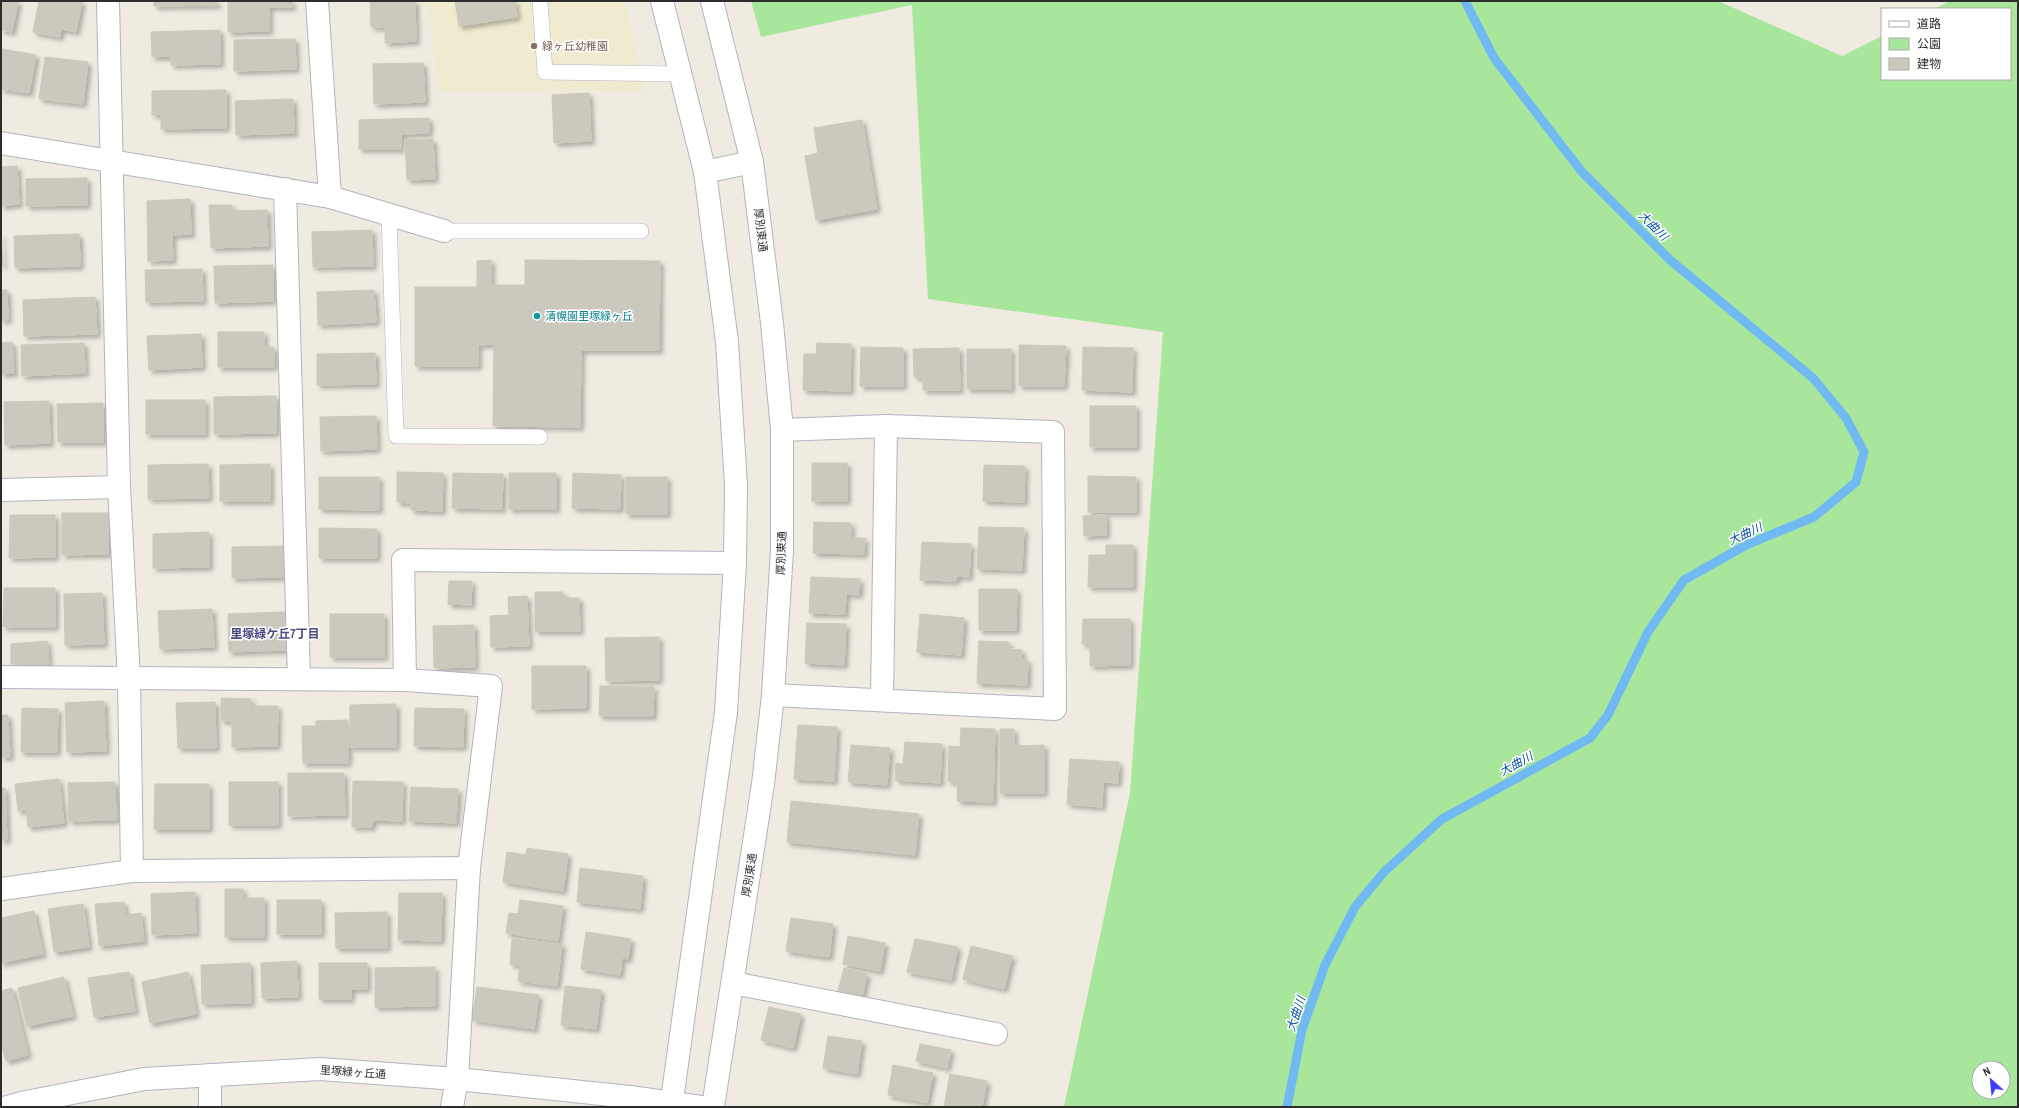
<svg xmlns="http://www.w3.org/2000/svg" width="2019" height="1108" font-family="'Archivo Narrow','Noto Sans JP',sans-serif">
	<defs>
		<filter id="shadow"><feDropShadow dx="3.5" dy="3.5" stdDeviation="2" flood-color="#0004"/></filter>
	</defs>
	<rect width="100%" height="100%" fill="#efebe0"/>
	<path fill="#f0ebcf" d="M 427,1 L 625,1 L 645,91 L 440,91 Z"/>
	<path fill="#a8e69b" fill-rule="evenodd" d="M 751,1 L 1718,1 L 1842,56 L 1882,36 L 1882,79 L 2010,79 L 2010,9 L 1934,9 L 1950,1 L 2018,1 L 2018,1107 L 1064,1107 L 1130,793 L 1163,332 L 928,299 L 912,5 L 761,37 ZM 1979,1068 L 2003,1068 L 2003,1092 L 1979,1092 Z"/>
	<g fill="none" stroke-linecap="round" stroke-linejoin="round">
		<path stroke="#71b9f2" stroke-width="9" d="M 1287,1107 L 1302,1030 L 1325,965 L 1355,907 L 1384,872 L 1442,819 L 1590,738 L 1608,715 L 1648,632 L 1684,580 L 1746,545 L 1814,517 L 1856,482 L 1864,452 L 1846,418 L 1813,378 L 1670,260 L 1582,172 L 1494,58 L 1465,1"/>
	</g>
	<g fill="#cbc9be" stroke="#cbc7b9" filter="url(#shadow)">
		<path d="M 1,1 L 18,1 L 12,32 L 1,30 Z"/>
		<path d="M 39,1 L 82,1 L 76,32 L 61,29 L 60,37 L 33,32 Z"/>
		<path d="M 154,1 L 217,1 L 217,5 L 154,6 Z"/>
		<path d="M 228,1 L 292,1 L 292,7 L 269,7 L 269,31 L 228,32 Z"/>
		<path d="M 370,1 L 415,1 L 416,41 L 385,43 L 385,27 L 371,27 Z"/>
		<path d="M 455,1 L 515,1 L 517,17 L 459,26 Z"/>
		<path d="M 220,30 L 220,64 L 171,65 L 171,56 L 152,57 L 151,32 Z"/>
		<path d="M 295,39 L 296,69 L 234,71 L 234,40 Z"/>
		<path d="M 1,49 L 36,55 L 29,93 L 1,89 Z"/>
		<path d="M 45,57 L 88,62 L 83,104 L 39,99 Z"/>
		<path d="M 423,63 L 425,102 L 374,104 L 373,64 Z"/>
		<path d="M 226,90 L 226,128 L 161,129 L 161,114 L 152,115 L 152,91 Z"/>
		<path d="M 589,93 L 591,141 L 554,143 L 552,95 Z"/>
		<path d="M 293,99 L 294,133 L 236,135 L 235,101 Z"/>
		<path d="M 429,118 L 429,133 L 401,134 L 401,149 L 359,149 L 359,120 Z"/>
		<path d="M 862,120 L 877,209 L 816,220 L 805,156 L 818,153 L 814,128 Z"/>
		<path d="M 433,139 L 435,179 L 407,180 L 405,140 Z"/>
		<path d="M 17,166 L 19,204 L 1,206 L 1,167 Z"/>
		<path d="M 87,178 L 87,205 L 26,206 L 26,179 Z"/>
		<path d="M 190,199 L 191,234 L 172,235 L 173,260 L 148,261 L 147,201 Z"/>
		<path d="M 209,205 L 232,205 L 232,211 L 267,210 L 268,246 L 211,248 Z"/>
		<path d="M 372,230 L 373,266 L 313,267 L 312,232 Z"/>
		<path d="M 1,234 L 3,266 L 1,266 Z"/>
		<path d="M 79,234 L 80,266 L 15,268 L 14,236 Z"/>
		<path d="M 491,260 L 491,285 L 525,285 L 525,260 L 660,261 L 659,350 L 581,350 L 580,427 L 493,426 L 494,344 L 478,345 L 478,366 L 415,366 L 415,287 L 477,287 L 477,261 Z"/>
		<path d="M 273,265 L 273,301 L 215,303 L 214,266 Z"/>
		<path d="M 202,269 L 203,301 L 146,302 L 145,270 Z"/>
		<path d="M 1,290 L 7,290 L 8,320 L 1,320 Z"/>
		<path d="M 374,290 L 376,322 L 318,325 L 317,292 Z"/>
		<path d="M 95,297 L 97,334 L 24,336 L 23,300 Z"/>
		<path d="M 218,332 L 264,332 L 264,347 L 274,347 L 274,367 L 218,367 Z"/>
		<path d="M 201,334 L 202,367 L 149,370 L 147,336 Z"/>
		<path d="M 12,342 L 14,373 L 1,374 L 1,343 Z"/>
		<path d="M 84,343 L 85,373 L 22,376 L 21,345 Z"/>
		<path d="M 817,343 L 851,344 L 850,391 L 803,390 L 804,354 L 816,354 Z"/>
		<path d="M 1019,345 L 1066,346 L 1064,386 L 1019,386 Z"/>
		<path d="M 861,347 L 903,348 L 903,386 L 860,386 Z"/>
		<path d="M 1083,347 L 1133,348 L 1132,392 L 1082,390 Z"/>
		<path d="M 959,348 L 960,390 L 923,390 L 923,377 L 914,377 L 913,349 Z"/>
		<rect x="967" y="349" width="44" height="40"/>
		<path d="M 375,353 L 376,384 L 317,385 L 317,354 Z"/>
		<path d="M 276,396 L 276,433 L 214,434 L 214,397 Z"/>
		<rect x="146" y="400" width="59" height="34"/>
		<path d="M 49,401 L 50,443 L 5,445 L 4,402 Z"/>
		<path d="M 103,403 L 103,442 L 58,442 L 57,404 Z"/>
		<rect x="1090" y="406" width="46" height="41"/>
		<path d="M 376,416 L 377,449 L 321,451 L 320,417 Z"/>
		<rect x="812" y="463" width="35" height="38"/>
		<path d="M 208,464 L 209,498 L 148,499 L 148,465 Z"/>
		<path d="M 270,464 L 270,501 L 220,501 L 220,465 Z"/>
		<path d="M 984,465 L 1025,466 L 1024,502 L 983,501 Z"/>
		<path d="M 397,472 L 443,473 L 442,511 L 411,510 L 411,503 L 397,502 Z"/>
		<path d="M 453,473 L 503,474 L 502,509 L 452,508 Z"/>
		<rect x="509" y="473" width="47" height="36"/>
		<path d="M 573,473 L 621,475 L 620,509 L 572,508 Z"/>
		<path d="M 1088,476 L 1136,477 L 1136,512 L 1088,512 Z"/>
		<path d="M 319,477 L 379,477 L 379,510 L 319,509 Z"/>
		<rect x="626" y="477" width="41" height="37"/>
		<path d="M 62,513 L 108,513 L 108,554 L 62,555 Z"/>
		<path d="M 10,515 L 55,515 L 55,557 L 9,558 Z"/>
		<path d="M 1106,515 L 1106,535 L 1084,536 L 1083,516 Z"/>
		<path d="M 814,522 L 851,523 L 851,538 L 865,538 L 864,554 L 813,553 Z"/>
		<path d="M 979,527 L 1024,528 L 1022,570 L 977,569 Z"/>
		<path d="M 319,528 L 377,529 L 377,558 L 319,558 Z"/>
		<path d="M 209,532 L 209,567 L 153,568 L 153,534 Z"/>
		<path d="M 922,542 L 971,544 L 969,577 L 957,576 L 956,581 L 920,580 Z"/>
		<path d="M 1106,545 L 1133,545 L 1133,587 L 1088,587 L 1089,555 L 1106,555 Z"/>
		<path d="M 288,546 L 288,577 L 232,578 L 232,547 Z"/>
		<path d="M 811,577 L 860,579 L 859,595 L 846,594 L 845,614 L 809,613 Z"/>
		<path d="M 449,581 L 472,581 L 471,605 L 448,604 Z"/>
		<path d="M 4,588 L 55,588 L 55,627 L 3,627 Z"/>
		<path d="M 979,589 L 1017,589 L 1016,630 L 979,630 Z"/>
		<path d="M 535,592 L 563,592 L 563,598 L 579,598 L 580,631 L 535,631 Z"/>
		<path d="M 102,593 L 104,644 L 65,645 L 64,594 Z"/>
		<path d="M 527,596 L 529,646 L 491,647 L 490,616 L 509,615 L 508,597 Z"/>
		<path d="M 212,609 L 214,647 L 160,649 L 158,611 Z"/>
		<path d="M 285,612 L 286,650 L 229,652 L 228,614 Z"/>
		<rect x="330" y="614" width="54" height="43"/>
		<path d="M 920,614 L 964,618 L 961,655 L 917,652 Z"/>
		<path d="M 1083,619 L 1130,619 L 1130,665 L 1090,666 L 1090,644 L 1082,644 Z"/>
		<path d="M 807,623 L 846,624 L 844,665 L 805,663 Z"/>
		<path d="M 474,625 L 475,667 L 434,668 L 433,626 Z"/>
		<path d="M 659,637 L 659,680 L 606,681 L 605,638 Z"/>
		<path d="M 47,641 L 49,664 L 11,664 L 11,644 Z"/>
		<path d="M 979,641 L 1009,642 L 1009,649 L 1022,650 L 1021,660 L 1028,660 L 1027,685 L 977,683 Z"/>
		<path d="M 532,666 L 586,666 L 586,708 L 532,709 Z"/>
		<path d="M 600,686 L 654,687 L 653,716 L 599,716 Z"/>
		<path d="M 221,698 L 251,699 L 251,706 L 278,706 L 277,746 L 232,747 L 232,721 L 221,721 Z"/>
		<path d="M 104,701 L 106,751 L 67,752 L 65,703 Z"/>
		<path d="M 215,702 L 216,748 L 178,748 L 176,703 Z"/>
		<path d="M 396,704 L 396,747 L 350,747 L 350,705 Z"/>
		<path d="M 22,708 L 58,709 L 57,752 L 21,752 Z"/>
		<path d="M 415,708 L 464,709 L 463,747 L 414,746 Z"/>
		<path d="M 1,715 L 8,715 L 10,757 L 1,757 Z"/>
		<path d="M 348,720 L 348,763 L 303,763 L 302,726 L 316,726 L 316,721 Z"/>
		<path d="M 798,725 L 837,727 L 834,781 L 794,779 Z"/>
		<path d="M 961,728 L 995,729 L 993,802 L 957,801 L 958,782 L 948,781 L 949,746 L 960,747 Z"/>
		<path d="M 1000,729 L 1014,729 L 1014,746 L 1044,745 L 1044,793 L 1000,793 Z"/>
		<path d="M 905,742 L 942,744 L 940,783 L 895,780 L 896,763 L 903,764 Z"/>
		<path d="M 851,745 L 890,748 L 887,785 L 848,782 Z"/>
		<path d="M 1070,759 L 1119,762 L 1118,783 L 1103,782 L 1102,807 L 1067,804 Z"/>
		<path d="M 288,773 L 344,773 L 345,815 L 288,816 Z"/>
		<path d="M 59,779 L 64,823 L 28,827 L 26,810 L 18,811 L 15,784 Z"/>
		<path d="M 353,781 L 403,782 L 402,821 L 373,820 L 372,827 L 352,827 Z"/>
		<path d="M 115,782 L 116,820 L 69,821 L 68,783 Z"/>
		<rect x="229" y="782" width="49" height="43"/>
		<path d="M 155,784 L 209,784 L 209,829 L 154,829 Z"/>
		<path d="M 411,787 L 458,789 L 456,823 L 409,821 Z"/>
		<path d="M 1,788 L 5,788 L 7,840 L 1,840 Z"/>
		<path d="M 791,801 L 919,814 L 915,855 L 787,842 Z"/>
		<path d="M 527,848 L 568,854 L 563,891 L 503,882 L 507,852 L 526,855 Z"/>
		<path d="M 580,868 L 643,876 L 640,909 L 577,902 Z"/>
		<path d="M 225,889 L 243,889 L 243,898 L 264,898 L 264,937 L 225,937 Z"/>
		<path d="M 195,892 L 196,933 L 152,935 L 151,894 Z"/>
		<path d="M 399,893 L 442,893 L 441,941 L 398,940 Z"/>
		<rect x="277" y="900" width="44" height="34"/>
		<path d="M 520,900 L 563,906 L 558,941 L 506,933 L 509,913 L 518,914 Z"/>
		<path d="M 124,902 L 125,915 L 141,913 L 144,941 L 99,946 L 95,904 Z"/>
		<path d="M 83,904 L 89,947 L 54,952 L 48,909 Z"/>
		<path d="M 34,911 L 43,954 L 1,963 L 1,918 Z"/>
		<path d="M 387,912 L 387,948 L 336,948 L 335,913 Z"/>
		<path d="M 791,918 L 833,924 L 829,957 L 786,951 Z"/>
		<path d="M 586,932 L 631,939 L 628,959 L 622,958 L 620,975 L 581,969 Z"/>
		<path d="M 848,936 L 885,943 L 880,971 L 843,964 Z"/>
		<path d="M 512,939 L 562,944 L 557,986 L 518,981 L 520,965 L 510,964 Z"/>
		<path d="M 915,939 L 958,947 L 951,980 L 907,972 Z"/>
		<path d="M 971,946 L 1012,956 L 1004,989 L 963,979 Z"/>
		<path d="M 297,961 L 298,997 L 262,998 L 261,963 Z"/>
		<path d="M 250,963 L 251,1003 L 202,1004 L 201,965 Z"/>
		<path d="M 319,963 L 367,963 L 367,989 L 351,989 L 351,999 L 319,999 Z"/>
		<path d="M 435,967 L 435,1006 L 375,1007 L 375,968 Z"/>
		<path d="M 844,968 L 867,974 L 862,997 L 838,991 Z"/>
		<path d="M 129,972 L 135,1011 L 94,1017 L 88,978 Z"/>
		<path d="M 188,972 L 196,1014 L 150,1023 L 142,982 Z"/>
		<path d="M 64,977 L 73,1016 L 27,1026 L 18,988 Z"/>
		<path d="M 565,986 L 601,990 L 596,1029 L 561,1025 Z"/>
		<path d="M 477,987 L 539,995 L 534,1029 L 472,1020 Z"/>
		<path d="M 12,988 L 28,1055 L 6,1061 L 1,1043 L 1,991 Z"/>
		<path d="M 769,1007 L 801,1014 L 793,1048 L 761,1040 Z"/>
		<path d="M 828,1036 L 862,1041 L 857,1074 L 823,1068 Z"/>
		<path d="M 920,1044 L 951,1050 L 947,1068 L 916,1061 Z"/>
		<path d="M 893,1065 L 933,1073 L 927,1103 L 888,1095 Z"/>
		<path d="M 950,1074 L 987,1081 L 982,1107 L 944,1107 Z"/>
	</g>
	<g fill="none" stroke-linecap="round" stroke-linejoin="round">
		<defs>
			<g id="service">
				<path d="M 540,1 L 545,72 L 681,74"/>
				<path d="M 389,214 L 396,436 L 540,437"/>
				<path d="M 444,231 L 641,231"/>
			</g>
			<g id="minor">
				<path d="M 108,1 L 119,487 L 129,679 L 132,871"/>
				<path d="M 317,1 L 330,197"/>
				<path d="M 1,143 L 330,197 L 444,231"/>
				<path d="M 285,189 L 299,679"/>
				<path d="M 1,490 L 119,487"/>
				<path d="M 1,677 L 405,680 L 491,686 L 469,868 L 457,1079 L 452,1107"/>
				<path d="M 405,680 L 403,560 L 735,563"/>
				<path d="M 773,695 L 1055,709 L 1053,432 L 886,426 L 782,430"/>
				<path d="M 882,700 L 886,426"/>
				<path d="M 1,889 L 132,871 L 469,868"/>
				<path d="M 733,983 L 996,1034"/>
				<path d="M 210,1075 L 210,1107"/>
			</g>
			<g id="tertiary">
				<path d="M 662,1 L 705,172 L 727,342 L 736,485 L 735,563 L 726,712 L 671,1107"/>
				<path d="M 712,1 L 752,162 L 772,323 L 782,430 L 782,550 L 773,695 L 763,784 L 713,1107"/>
				<path d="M 705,172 L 752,162"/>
				<path d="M 7,1107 L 21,1103 L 144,1079 L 320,1069 L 457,1079 L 630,1097 L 701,1107"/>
			</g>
		</defs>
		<use href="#service" stroke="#b3b3c1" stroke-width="16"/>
		<use href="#minor" stroke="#b3b3c1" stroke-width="24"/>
		<use href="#tertiary" stroke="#b3b3c1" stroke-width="24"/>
		<use href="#service" stroke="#fff" stroke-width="15"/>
		<use href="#minor" stroke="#fff" stroke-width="22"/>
		<use href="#tertiary" stroke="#fff" stroke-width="22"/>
	</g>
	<circle fill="#8d6e63" stroke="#fff" stroke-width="1.5" cx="534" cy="46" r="4"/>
	<circle fill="#0f9aa8" stroke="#fff" stroke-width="1.5" cx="537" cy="316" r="4"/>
	<g text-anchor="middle" stroke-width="3" stroke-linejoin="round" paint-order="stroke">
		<g font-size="11" fill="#785e54" stroke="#fff" text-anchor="start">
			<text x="542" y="50">緑ヶ丘幼稚園</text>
		</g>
		<g font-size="11" fill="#2d2d2d" stroke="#fff">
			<text transform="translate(761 230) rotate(83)" y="4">厚別東通</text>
			<text transform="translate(781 553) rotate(-88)" y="4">厚別東通</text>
			<text transform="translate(749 875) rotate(-81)" y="4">厚別東通</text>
			<text transform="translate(353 1072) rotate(4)" y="4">里塚緑ヶ丘通</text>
		</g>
		<g font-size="11" fill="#0d838f" stroke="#fff" text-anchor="start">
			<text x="545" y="320">清幌園里塚緑ヶ丘</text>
		</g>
		<g font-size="12" font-style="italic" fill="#0a54a4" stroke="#fff">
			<text transform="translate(1653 226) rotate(45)" y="4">大曲川</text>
			<text transform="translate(1745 534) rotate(-25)" y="4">大曲川</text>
			<text transform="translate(1516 764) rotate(-29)" y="4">大曲川</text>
			<text transform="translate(1296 1014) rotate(-72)" y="4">大曲川</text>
		</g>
		<g font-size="12" font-weight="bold" fill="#4b4c80" stroke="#fff">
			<text x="275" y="638">里塚緑ケ丘7丁目</text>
		</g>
	</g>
	<rect width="2019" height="1108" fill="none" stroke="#2d2d2d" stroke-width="4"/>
	<rect x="1881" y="8" width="130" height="72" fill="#ffffff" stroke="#ababab"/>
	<rect x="1889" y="21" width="20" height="6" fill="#ffffff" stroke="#ababab"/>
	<text x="1917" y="28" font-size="12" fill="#2d2d2d">道路</text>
	<rect x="1889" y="38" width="20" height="12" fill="#a8e69b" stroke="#ababab"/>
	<text x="1917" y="48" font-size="12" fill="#2d2d2d">公園</text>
	<rect x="1889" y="58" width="20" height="12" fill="#cbc9be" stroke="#ababab"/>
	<text x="1917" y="68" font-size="12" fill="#2d2d2d">建物</text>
	<g transform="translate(1991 1080) rotate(333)"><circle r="19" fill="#ffffff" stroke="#ababab"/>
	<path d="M0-3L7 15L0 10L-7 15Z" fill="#3d3ffe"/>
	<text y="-6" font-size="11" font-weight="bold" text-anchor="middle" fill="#2d2d2d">N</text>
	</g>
</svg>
